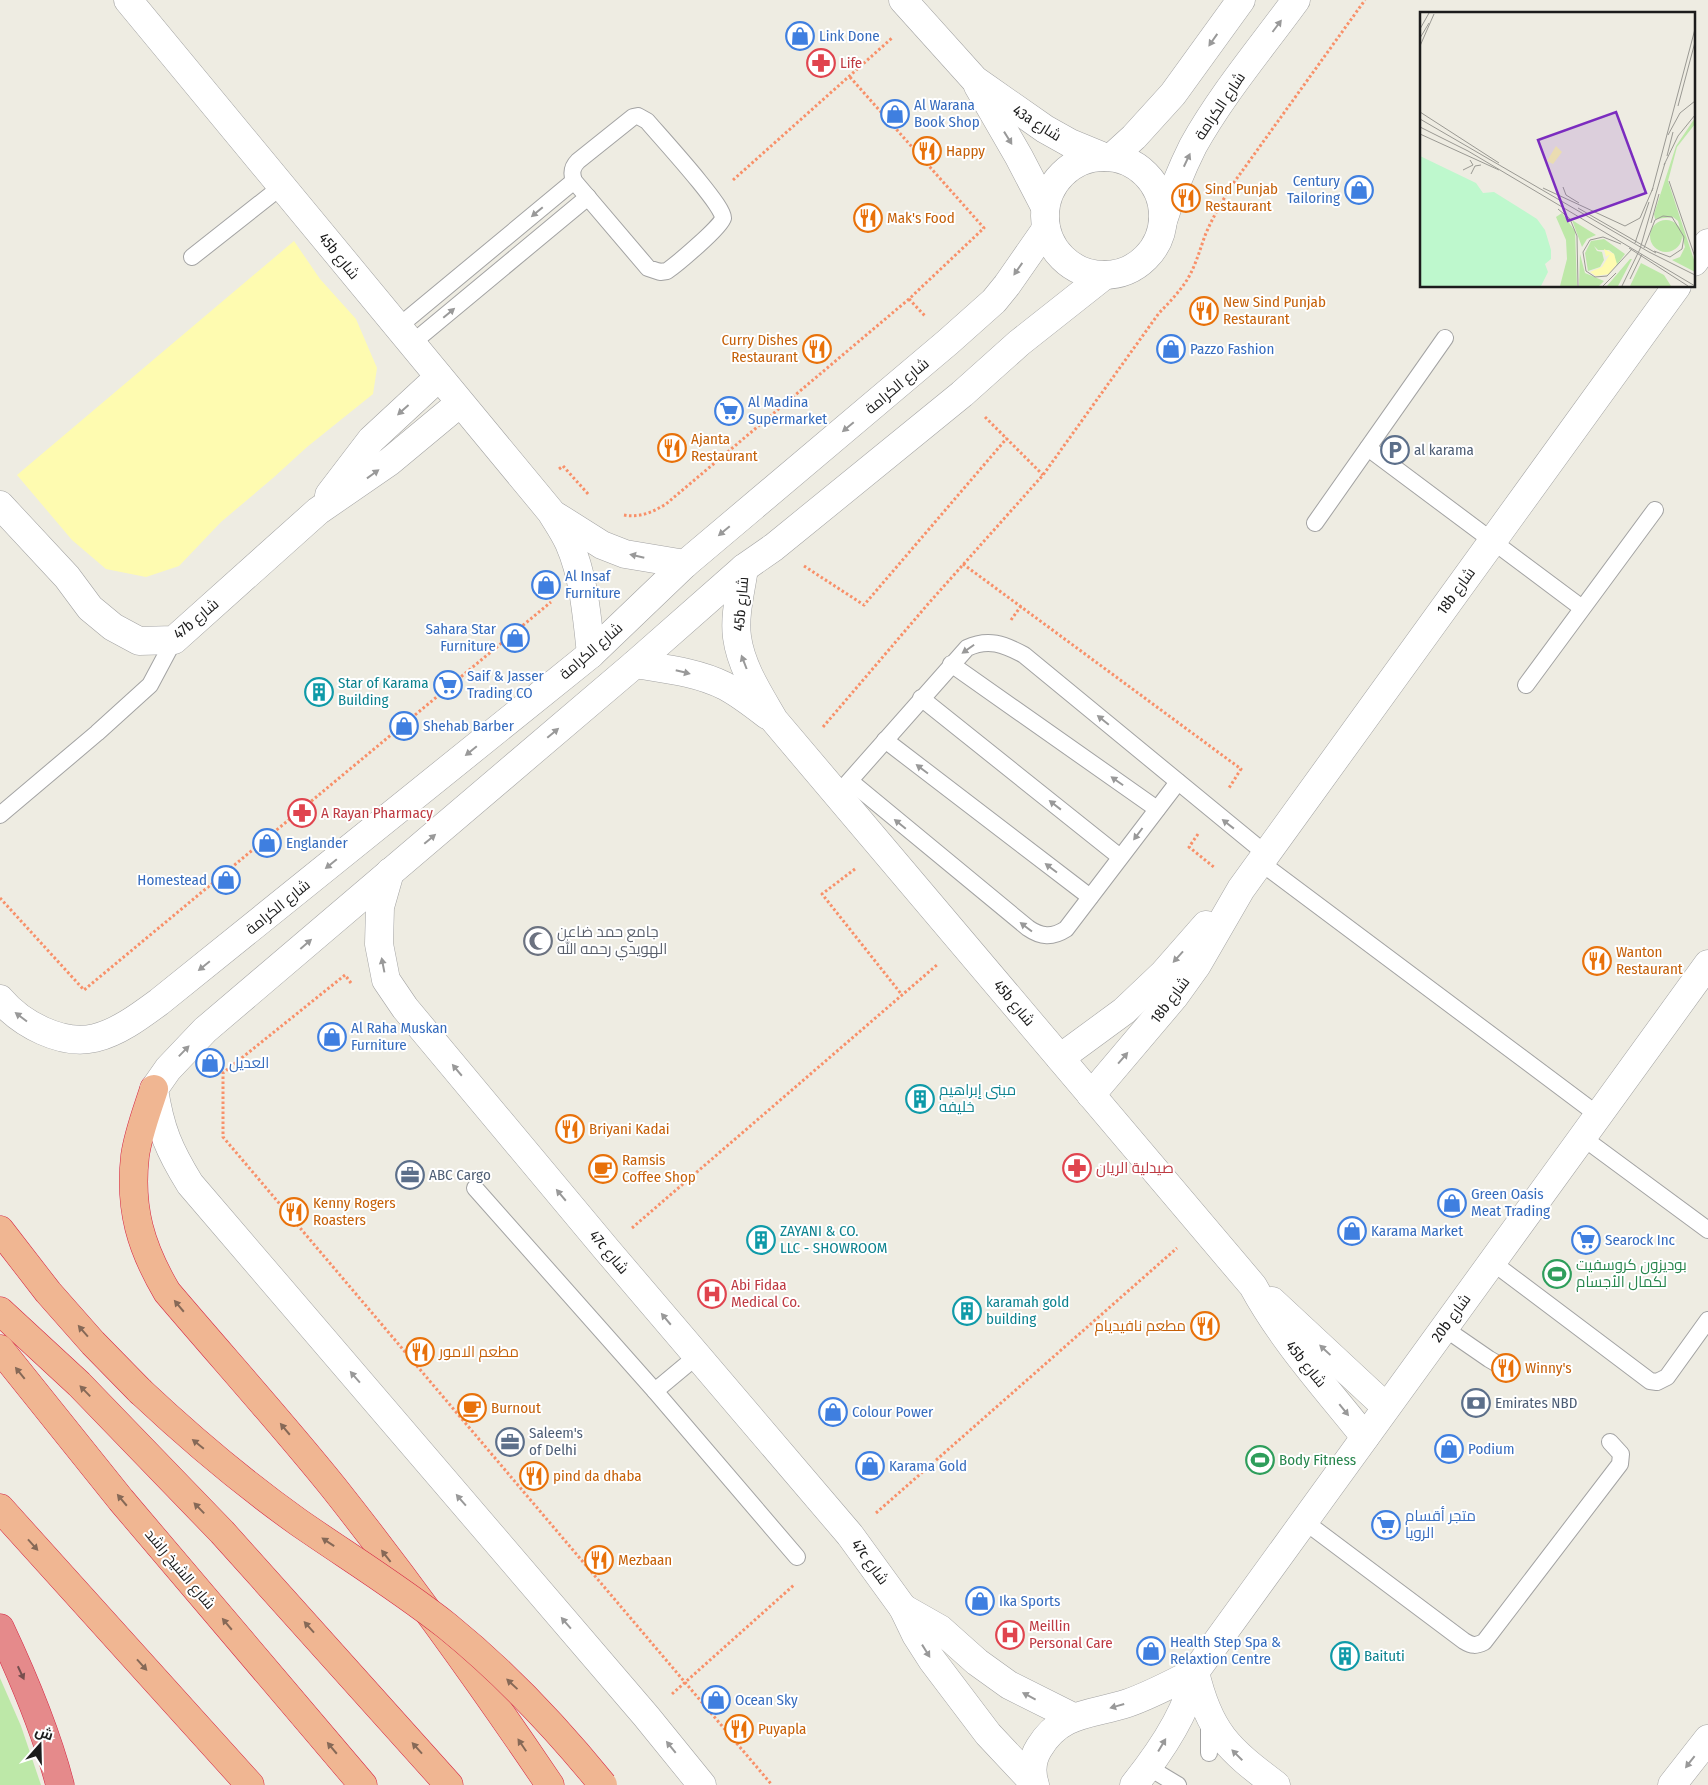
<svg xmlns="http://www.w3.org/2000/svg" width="1708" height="1785" font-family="'Fira Sans Condensed',Cairo,sans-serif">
	<rect width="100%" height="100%" fill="#eeece2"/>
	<path fill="#bde8a8" d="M 0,1678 L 21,1726 L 41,1785 L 0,1785 Z"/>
	<path fill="#fefbb0" d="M 294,241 L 320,279 L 356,319 L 377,368 L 373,394 L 307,447 L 273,478 L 221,522 L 179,566 L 146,577 L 106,569 L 72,540 L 17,475 Z"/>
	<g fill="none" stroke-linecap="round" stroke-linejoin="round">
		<defs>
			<g id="service">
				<path d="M 638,116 L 647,121 C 658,134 725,207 723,218 C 721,227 677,264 667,271 L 660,272 L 648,268 L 574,181 C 571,173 572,167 578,161 L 633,117 Z"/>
				<path d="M 192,257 L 282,186"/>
				<path d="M 398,327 L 574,181"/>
				<path d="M 411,344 L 588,197"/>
				<path d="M 1368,448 L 1582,608"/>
				<path d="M 1315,523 L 1445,338"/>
				<path d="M 951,664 L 1157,809"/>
				<path d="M 1526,685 L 1655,510"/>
				<path d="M 921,698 L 1120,857"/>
				<path d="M 885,740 L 1090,897"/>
				<path d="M 850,781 L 1028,928 C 1041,937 1052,938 1066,929 L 1178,782"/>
				<path d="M 837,795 L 967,648 C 988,638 1004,644 1024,655 L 1266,854"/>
				<path d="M 0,815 L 97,733 L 150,685 L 174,640"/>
				<path d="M 1260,862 L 1598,1115"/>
				<path d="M 1582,1137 L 1708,1230"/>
				<path d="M 475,1188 L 655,1391 L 797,1557"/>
				<path d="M 1492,1262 L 1650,1381 L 1657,1382 L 1667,1377 L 1708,1320"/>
				<path d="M 1444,1328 L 1489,1359 L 1501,1366"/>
				<path d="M 655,1391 L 697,1356"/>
				<path d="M 1304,1521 L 1464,1641 C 1472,1646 1476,1646 1484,1642 L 1620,1464 L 1621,1454 L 1610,1442"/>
				<path d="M 1209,1720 L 1209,1753"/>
				<path d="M 1148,1767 L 1178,1785"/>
			</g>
			<g id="minor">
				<path d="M 128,0 L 551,512 C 557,522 564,532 569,543 C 584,577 587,617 591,654"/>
				<path d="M 903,0 L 975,80 L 1045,129 L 1070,143 L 1104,157"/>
				<path d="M 978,86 L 1019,157 L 1045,207"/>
				<path d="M 1112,157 L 1134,137 L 1173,94 L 1241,0"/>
				<circle cx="1104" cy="216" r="59"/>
				<path d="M 1163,221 C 1171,195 1181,170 1193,146 C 1222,94 1261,48 1296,0"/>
				<path d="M 1694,262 L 1708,243"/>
				<path d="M 329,495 L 371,440 L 439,377"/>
				<path d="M 0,505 L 67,577 L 90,608 L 113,627 L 139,641 L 174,640 L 318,511 L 389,462 L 460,403"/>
				<path d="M 556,516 L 602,545 L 625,554 L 685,564"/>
				<path d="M 744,568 C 741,590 734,615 737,637 C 741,667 759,694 774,720 L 1253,1286 C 1283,1341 1326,1388 1365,1437"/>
				<path d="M 635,664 C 666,669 697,672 725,686 C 740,694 754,705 767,715"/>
				<path d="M 390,872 L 380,907 L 379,944 L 386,980 L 405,1008 L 607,1250 L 850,1535 L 903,1608 L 916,1635 L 932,1660 L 988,1734 L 1034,1783"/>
				<path d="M 0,999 C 21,1024 62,1046 95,1038 C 119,1032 140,1016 159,1002 L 591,654 L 685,564 L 948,342 L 994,301 L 1007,285 L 1046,229"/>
				<path d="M 1060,1058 L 1124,1011 L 1163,974 L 1206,925"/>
				<path d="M 1091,1095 L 1174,997 L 1197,965 L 1241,889 L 1677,286"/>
				<path d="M 1272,1301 L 1386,1407"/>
				<path d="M 903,1608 L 940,1629 L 977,1662 L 1009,1685 L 1073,1717"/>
				<path d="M 702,1785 L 646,1716 L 190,1184 C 169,1150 160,1129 154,1089 L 168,1069 L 205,1030 L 635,664 L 744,568 L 774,547 L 962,394 L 1019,343 L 1105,275"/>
				<path d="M 1035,1785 C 1031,1773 1032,1759 1039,1748 C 1061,1711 1092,1715 1128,1703 C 1151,1695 1173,1683 1195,1672 C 1189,1710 1158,1755 1134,1785"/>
				<path d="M 1276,1785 C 1228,1749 1209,1732 1195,1672 L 1708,964"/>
				<path d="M 1672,1785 L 1708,1739"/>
			</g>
			<g id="trunk">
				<path d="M 154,1089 C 147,1111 138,1134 135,1156 C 129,1209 141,1248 167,1292 C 223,1358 280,1421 334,1488 C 410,1584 481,1683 550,1785"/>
				<path d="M 0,1230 L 48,1292 L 93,1343 L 140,1391"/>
				<path d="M 0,1311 L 79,1384 L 222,1532 L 449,1785"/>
				<path d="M 0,1349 L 121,1500 L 363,1785"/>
				<path d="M 0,1508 L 250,1785"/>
			</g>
			<path id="motorway" d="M 0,1628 C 24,1679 46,1731 60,1785"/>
		</defs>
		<use href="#service" stroke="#a3a3a3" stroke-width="18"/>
		<use href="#minor" stroke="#a3a3a3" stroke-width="29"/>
		<use href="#trunk" stroke="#d62544" stroke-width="29"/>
		<use href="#motorway" stroke="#d62544" stroke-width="29"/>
		<g stroke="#f89069" stroke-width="3" stroke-dasharray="2.5 2.5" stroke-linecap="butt">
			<path d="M 733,180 L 892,38"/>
			<path d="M 909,299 L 925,316"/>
			<path d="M 985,417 L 1043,475"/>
			<path d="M 559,469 L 563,466 L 589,495"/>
			<path d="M 624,515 C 640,518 653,512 666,504 L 909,299 L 984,228 L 849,76"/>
			<path d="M 963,564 L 1241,769 L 1229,788"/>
			<path d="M 804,566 L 864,605 L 1007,438"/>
			<path d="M 1011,620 L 1021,606"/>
			<path d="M 823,727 L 928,604 L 1043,475 L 1159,313 C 1169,303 1179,292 1187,280 C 1196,265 1200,249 1206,233 C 1213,217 1222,202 1230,188 L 1365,0"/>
			<path d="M 1198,834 L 1189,847 L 1215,868"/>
			<path d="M 855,869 L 822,894 L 902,995"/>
			<path d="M 0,898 L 84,990 L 551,602"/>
			<path d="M 351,983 L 345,975 L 223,1073 L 223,1137 L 772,1785"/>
			<path d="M 632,1228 L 938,964"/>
			<path d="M 876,1513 L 1177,1248"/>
			<path d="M 672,1694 L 794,1585"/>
		</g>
		<use href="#service" stroke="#fff" stroke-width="16"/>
		<use href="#minor" stroke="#fff" stroke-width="28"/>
		<use href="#trunk" stroke="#f0b692" stroke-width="28"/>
		<use href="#motorway" stroke="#e58a8b" stroke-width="28"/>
		<defs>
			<path id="trunk-bridge" d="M 140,1391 C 190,1438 242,1482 298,1522 C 347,1556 399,1588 447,1626 C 505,1673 556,1727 603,1785"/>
		</defs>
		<use href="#trunk-bridge" stroke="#d62544" stroke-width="29" stroke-linecap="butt"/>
		<use href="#trunk-bridge" stroke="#f0b692" stroke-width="28"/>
	</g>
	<defs><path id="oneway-solid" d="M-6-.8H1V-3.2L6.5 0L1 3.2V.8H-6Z" transform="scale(1.25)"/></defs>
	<g fill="#999">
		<use href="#oneway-solid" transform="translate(1277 26) rotate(-53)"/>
		<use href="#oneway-solid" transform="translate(1213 40) rotate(125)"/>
		<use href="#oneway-solid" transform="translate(1008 138) rotate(58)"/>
		<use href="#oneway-solid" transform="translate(1187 160) rotate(-65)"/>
		<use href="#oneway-solid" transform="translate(537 212) rotate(140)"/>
		<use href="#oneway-solid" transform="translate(1018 269) rotate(125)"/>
		<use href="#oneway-solid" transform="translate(449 313) rotate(-40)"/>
		<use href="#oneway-solid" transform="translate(403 410) rotate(138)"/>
		<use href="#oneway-solid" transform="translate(848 427) rotate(140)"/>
		<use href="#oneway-solid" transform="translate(373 474) rotate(-36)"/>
		<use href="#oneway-solid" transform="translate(724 531) rotate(140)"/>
		<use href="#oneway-solid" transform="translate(637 556) rotate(-167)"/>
		<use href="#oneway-solid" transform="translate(968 649) rotate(145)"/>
		<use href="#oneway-solid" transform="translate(744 662) rotate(-111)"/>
		<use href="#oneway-solid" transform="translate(683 672) rotate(14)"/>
		<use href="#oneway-solid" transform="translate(1103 720) rotate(-141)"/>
		<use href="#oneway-solid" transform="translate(553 733) rotate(-40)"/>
		<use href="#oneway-solid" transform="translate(471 751) rotate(141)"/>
		<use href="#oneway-solid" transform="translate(922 769) rotate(-143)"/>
		<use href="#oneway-solid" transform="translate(1117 781) rotate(-145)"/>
		<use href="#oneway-solid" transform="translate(1055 805) rotate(-142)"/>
		<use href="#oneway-solid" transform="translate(900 824) rotate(-141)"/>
		<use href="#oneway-solid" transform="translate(1228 824) rotate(-142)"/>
		<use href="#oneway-solid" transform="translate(1138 834) rotate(127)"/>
		<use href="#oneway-solid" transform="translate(430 839) rotate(-40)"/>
		<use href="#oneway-solid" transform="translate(331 864) rotate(141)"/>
		<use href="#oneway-solid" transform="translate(1051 868) rotate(-143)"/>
		<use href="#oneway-solid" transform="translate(1026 927) rotate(-143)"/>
		<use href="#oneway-solid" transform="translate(306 944) rotate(-41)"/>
		<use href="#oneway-solid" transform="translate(1178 957) rotate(132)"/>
		<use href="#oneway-solid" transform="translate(383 965) rotate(-101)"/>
		<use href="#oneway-solid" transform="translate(204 966) rotate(141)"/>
		<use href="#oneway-solid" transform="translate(21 1017) rotate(-143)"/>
		<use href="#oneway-solid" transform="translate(184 1051) rotate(-46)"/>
		<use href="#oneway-solid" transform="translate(1123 1058) rotate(-49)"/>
		<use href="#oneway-solid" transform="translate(457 1070) rotate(-130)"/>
		<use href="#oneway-solid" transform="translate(561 1195) rotate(-130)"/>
		<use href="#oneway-solid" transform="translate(666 1319) rotate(-130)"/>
		<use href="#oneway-solid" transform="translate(1325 1350) rotate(-137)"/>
		<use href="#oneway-solid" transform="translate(355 1377) rotate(-131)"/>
		<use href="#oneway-solid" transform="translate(1344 1410) rotate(51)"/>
		<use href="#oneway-solid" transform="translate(461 1500) rotate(-131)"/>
		<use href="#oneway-solid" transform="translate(566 1623) rotate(-131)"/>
		<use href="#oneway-solid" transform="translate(926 1651) rotate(58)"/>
		<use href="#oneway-solid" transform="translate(1029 1696) rotate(-152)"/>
		<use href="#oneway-solid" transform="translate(1117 1706) rotate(164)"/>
		<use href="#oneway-solid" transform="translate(1162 1745) rotate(-59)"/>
		<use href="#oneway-solid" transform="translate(671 1747) rotate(-129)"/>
		<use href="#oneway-solid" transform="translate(1237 1755) rotate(-135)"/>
		<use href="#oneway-solid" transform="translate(1690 1762) rotate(128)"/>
	</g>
	<g fill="#866957">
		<use href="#oneway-solid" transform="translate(179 1306) rotate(-130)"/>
		<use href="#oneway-solid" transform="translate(83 1331) rotate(-131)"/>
		<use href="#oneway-solid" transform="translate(20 1373) rotate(-129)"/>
		<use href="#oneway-solid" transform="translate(85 1391) rotate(-134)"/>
		<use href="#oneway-solid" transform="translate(285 1429) rotate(-130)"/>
		<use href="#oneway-solid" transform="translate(198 1444) rotate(-141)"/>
		<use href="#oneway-solid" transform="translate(122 1500) rotate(-130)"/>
		<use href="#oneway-solid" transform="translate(199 1508) rotate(-134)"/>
		<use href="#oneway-solid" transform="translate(328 1542) rotate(-146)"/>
		<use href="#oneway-solid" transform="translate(33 1545) rotate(48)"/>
		<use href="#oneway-solid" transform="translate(386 1556) rotate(-128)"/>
		<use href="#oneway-solid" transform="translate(227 1624) rotate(-130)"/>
		<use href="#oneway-solid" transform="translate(309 1627) rotate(-132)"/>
		<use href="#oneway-solid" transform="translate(142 1665) rotate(48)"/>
		<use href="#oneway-solid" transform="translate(512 1684) rotate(-137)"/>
		<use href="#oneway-solid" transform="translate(522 1745) rotate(-124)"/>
		<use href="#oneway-solid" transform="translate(332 1748) rotate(-130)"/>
		<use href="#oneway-solid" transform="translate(417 1748) rotate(-132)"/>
	</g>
	<use fill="#764e4e" href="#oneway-solid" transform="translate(21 1673) rotate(65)"/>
	<defs>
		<symbol id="shop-ring" viewBox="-11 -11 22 22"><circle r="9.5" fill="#fff" stroke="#3f7fe0" stroke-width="1.5"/><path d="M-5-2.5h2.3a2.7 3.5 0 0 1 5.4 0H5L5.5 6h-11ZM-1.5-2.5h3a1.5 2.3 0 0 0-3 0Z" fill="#3f7fe0"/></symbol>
		<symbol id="pharmacy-ring" viewBox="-11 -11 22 22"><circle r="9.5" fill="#fff" stroke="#e0444e" stroke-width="1.5"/><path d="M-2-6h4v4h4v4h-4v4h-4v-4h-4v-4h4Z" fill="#e0444e"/></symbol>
		<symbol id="restaurant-ring" viewBox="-11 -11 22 22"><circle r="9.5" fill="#fff" stroke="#e8710a" stroke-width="1.5"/><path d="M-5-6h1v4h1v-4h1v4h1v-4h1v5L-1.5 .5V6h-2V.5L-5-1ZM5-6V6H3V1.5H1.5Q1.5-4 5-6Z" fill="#e8710a"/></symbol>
		<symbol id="supermarket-ring" viewBox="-11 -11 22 22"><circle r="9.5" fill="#fff" stroke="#3f7fe0" stroke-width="1.5"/><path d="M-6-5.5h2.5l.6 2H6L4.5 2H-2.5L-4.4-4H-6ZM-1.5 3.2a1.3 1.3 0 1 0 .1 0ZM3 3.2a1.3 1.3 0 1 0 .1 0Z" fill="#3f7fe0"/></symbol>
		<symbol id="parking-ring" viewBox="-11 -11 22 22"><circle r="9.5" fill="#fff" stroke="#5c6f8a" stroke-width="1.5"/><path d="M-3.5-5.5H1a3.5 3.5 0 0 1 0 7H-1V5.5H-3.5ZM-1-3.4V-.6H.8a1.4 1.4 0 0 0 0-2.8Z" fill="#5c6f8a"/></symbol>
		<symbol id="building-ring" viewBox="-11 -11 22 22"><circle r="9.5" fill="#fff" stroke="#0f9aa8" stroke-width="1.5"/><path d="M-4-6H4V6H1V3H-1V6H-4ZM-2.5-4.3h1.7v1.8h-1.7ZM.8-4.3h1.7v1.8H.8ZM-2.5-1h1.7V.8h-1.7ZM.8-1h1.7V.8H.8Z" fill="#0f9aa8"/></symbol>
		<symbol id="mosque-ring" viewBox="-11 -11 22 22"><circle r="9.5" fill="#fff" stroke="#6b7280" stroke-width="1.5"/><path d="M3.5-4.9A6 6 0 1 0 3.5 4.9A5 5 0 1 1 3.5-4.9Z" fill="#6b7280"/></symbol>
		<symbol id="cafe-ring" viewBox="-11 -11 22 22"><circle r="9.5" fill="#fff" stroke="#e8710a" stroke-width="1.5"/><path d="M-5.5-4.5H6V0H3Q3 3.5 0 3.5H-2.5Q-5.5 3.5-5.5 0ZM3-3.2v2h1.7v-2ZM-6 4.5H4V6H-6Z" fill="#e8710a"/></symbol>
		<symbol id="office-ring" viewBox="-11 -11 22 22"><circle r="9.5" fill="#fff" stroke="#5c6f8a" stroke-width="1.5"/><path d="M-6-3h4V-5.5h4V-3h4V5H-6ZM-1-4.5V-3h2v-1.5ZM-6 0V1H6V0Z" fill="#5c6f8a"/></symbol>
		<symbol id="stadium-ring" viewBox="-11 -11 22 22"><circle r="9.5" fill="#fff" stroke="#2e9e5b" stroke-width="1.5"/><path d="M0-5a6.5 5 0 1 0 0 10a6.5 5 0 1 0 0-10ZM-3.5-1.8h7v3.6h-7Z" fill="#2e9e5b"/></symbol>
		<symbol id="hospital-ring" viewBox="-11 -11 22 22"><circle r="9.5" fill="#fff" stroke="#e0444e" stroke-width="1.5"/><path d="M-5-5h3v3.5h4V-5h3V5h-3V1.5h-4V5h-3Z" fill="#e0444e"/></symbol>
		<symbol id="bank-ring" viewBox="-11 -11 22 22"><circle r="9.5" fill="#fff" stroke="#5c6f8a" stroke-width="1.5"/><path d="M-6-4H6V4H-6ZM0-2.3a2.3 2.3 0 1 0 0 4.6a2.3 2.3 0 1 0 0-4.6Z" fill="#5c6f8a"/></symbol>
	</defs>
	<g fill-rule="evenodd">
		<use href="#shop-ring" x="784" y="20" width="32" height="32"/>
		<use href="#pharmacy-ring" x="805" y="47" width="32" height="32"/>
		<use href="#shop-ring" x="879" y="98" width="32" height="32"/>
		<use href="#restaurant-ring" x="911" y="135" width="32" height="32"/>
		<use href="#shop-ring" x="1343" y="174" width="32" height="32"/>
		<use href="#restaurant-ring" x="1170" y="182" width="32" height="32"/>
		<use href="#restaurant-ring" x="852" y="202" width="32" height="32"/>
		<use href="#restaurant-ring" x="1188" y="295" width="32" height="32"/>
		<use href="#restaurant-ring" x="801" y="333" width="32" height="32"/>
		<use href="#shop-ring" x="1155" y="333" width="32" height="32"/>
		<use href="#supermarket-ring" x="713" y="395" width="32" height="32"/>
		<use href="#restaurant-ring" x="656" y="432" width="32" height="32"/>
		<use href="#parking-ring" x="1379" y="434" width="32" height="32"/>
		<use href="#shop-ring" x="530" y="569" width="32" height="32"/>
		<use href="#shop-ring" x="499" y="622" width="32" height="32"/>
		<use href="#supermarket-ring" x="432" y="669" width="32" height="32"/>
		<use href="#building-ring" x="303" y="676" width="32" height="32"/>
		<use href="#shop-ring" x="388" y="710" width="32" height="32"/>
		<use href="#pharmacy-ring" x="286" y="797" width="32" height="32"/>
		<use href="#shop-ring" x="251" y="827" width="32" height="32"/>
		<use href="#shop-ring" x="210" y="864" width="32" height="32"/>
		<use href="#mosque-ring" x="522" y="925" width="32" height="32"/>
		<use href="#restaurant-ring" x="1581" y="945" width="32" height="32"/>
		<use href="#shop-ring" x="316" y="1021" width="32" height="32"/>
		<use href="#shop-ring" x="194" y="1047" width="32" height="32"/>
		<use href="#building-ring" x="904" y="1083" width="32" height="32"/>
		<use href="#restaurant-ring" x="554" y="1113" width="32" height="32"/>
		<use href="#pharmacy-ring" x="1061" y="1152" width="32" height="32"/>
		<use href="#cafe-ring" x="587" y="1153" width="32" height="32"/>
		<use href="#office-ring" x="394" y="1159" width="32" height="32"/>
		<use href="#shop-ring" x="1436" y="1187" width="32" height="32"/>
		<use href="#restaurant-ring" x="278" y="1196" width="32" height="32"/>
		<use href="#shop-ring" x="1336" y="1215" width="32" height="32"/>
		<use href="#building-ring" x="745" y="1224" width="32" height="32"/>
		<use href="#supermarket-ring" x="1570" y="1224" width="32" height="32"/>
		<use href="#stadium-ring" x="1541" y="1258" width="32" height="32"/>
		<use href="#hospital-ring" x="696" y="1278" width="32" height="32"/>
		<use href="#building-ring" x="951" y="1295" width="32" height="32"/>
		<use href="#restaurant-ring" x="1189" y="1310" width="32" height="32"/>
		<use href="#restaurant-ring" x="404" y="1336" width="32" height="32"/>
		<use href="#restaurant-ring" x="1490" y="1352" width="32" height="32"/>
		<use href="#bank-ring" x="1460" y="1387" width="32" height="32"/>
		<use href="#cafe-ring" x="456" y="1392" width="32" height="32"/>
		<use href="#shop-ring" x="817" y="1396" width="32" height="32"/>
		<use href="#office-ring" x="494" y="1426" width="32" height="32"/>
		<use href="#shop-ring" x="1433" y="1433" width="32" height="32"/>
		<use href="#stadium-ring" x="1244" y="1444" width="32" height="32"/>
		<use href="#shop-ring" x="854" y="1450" width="32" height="32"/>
		<use href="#restaurant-ring" x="518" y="1460" width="32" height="32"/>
		<use href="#supermarket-ring" x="1370" y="1509" width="32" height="32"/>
		<use href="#restaurant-ring" x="583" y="1544" width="32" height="32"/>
		<use href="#shop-ring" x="964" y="1585" width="32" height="32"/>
		<use href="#hospital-ring" x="994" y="1619" width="32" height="32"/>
		<use href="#shop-ring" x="1135" y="1635" width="32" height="32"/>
		<use href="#building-ring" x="1329" y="1640" width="32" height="32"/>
		<use href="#shop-ring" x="700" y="1684" width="32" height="32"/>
		<use href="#restaurant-ring" x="723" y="1713" width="32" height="32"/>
	</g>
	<g text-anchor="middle" stroke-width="4" stroke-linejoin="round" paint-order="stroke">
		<g font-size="15" fill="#366cbe" stroke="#fff" text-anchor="start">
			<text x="819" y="41">Link Done</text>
			<text x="914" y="110">Al Warana<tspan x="914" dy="17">Book Shop</tspan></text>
			<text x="1340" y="186" text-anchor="end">Century<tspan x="1340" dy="17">Tailoring</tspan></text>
			<text x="1190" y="354">Pazzo Fashion</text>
			<text x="748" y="407">Al Madina<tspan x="748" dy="17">Supermarket</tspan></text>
			<text x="565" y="581">Al Insaf<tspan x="565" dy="17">Furniture</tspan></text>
			<text x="496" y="634" text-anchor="end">Sahara Star<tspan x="496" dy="17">Furniture</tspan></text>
			<text x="467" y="681">Saif &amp; Jasser<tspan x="467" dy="17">Trading CO</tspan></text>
			<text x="423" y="731">Shehab Barber</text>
			<text x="286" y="848">Englander</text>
			<text x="207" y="885" text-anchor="end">Homestead</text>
			<text x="351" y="1033">Al Raha Muskan<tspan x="351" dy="17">Furniture</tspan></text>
			<text x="229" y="1068">العديل</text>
			<text x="1471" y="1199">Green Oasis<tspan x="1471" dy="17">Meat Trading</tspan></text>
			<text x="1371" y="1236">Karama Market</text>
			<text x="1605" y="1245">Searock Inc</text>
			<text x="852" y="1417">Colour Power</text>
			<text x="1468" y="1454">Podium</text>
			<text x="889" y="1471">Karama Gold</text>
			<text x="1405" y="1521">متجر أقسام<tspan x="1405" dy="17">الرويا</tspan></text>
			<text x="999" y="1606">Ika Sports</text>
			<text x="1170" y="1647">Health Step Spa &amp;<tspan x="1170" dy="17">Relaxtion Centre</tspan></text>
			<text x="735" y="1705">Ocean Sky</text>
		</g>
		<g font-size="15" fill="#be3a42" stroke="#fff" text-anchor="start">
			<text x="840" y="68">Life</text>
			<text x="321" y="818">A Rayan Pharmacy</text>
			<text x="1096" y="1173">صيدلية الريان</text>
			<text x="731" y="1290">Abi Fidaa<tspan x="731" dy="17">Medical Co.</tspan></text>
			<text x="1029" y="1631">Meillin<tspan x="1029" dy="17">Personal Care</tspan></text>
		</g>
		<g font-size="15" fill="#1c1c1c" stroke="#fff">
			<text transform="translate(1220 106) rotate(-56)" y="5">شارع الكرامة</text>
			<text transform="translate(1037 123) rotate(32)" y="5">43a شارع</text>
			<text transform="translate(339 256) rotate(51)" y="5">45b شارع</text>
			<text transform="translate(897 386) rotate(-40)" y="5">شارع الكرامة</text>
			<text transform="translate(1456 591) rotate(-54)" y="5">18b شارع</text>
			<text transform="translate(741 604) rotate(-85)" y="5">45b شارع</text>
			<text transform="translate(196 619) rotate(-40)" y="5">47b شارع</text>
			<text transform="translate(591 651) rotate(-41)" y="5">شارع الكرامة</text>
			<text transform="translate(278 907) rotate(-39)" y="5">شارع الكرامة</text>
			<text transform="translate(1170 1000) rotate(-53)" y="5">18b شارع</text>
			<text transform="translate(1014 1003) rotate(50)" y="5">45b شارع</text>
			<text transform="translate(609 1252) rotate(50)" y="5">47c شارع</text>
			<text transform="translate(1451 1318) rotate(-54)" y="5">20b شارع</text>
			<text transform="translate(1306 1364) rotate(51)" y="5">45b شارع</text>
			<text transform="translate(870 1562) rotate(54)" y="5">47c شارع</text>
			<text transform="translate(180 1569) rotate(50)" y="5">شارع الشيخ راشد</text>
		</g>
		<g font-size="15" fill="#c56008" stroke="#fff" text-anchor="start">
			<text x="946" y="156">Happy</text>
			<text x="1205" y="194">Sind Punjab<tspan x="1205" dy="17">Restaurant</tspan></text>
			<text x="887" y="223">Mak's Food</text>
			<text x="1223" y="307">New Sind Punjab<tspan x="1223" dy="17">Restaurant</tspan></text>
			<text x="798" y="345" text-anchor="end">Curry Dishes<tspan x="798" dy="17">Restaurant</tspan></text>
			<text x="691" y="444">Ajanta<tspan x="691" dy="17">Restaurant</tspan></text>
			<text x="1616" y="957">Wanton<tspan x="1616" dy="17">Restaurant</tspan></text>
			<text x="589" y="1134">Briyani Kadai</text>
			<text x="622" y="1165">Ramsis<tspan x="622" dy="17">Coffee Shop</tspan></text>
			<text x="313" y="1208">Kenny Rogers<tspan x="313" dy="17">Roasters</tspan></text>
			<text x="1186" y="1331" text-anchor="end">مطعم نافيديام</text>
			<text x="439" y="1357">مطعم الامور</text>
			<text x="1525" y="1373">Winny's</text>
			<text x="491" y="1413">Burnout</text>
			<text x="553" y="1481">pind da dhaba</text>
			<text x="618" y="1565">Mezbaan</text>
			<text x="758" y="1734">Puyapla</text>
		</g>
		<g font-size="15" fill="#4e5e75" stroke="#fff" text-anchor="start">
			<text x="1414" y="455">al karama</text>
			<text x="429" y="1180">ABC Cargo</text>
			<text x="1495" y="1408">Emirates NBD</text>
			<text x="529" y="1438">Saleem's<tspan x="529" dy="17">of Delhi</tspan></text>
		</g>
		<g font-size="15" fill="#0d838f" stroke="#fff" text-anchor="start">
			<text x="338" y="688">Star of Karama<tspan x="338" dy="17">Building</tspan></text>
			<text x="939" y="1095">مبنى إبراهيم<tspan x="939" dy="17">خليفه</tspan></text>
			<text x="780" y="1236">ZAYANI &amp; CO.<tspan x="780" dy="17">LLC - SHOWROOM</tspan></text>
			<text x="986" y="1307">karamah gold<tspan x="986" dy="17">building</tspan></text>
			<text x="1364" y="1661">Baituti</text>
		</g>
		<g font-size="15" fill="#5b616d" stroke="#fff" text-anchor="start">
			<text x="557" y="937">جامع حمد ضاعن<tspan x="557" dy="17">الهويدي رحمه الله</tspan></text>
		</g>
		<g font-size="15" fill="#27864d" stroke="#fff" text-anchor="start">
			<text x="1576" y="1270">بوديزون كروسفيت<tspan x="1576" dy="17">لكمال الأجسام</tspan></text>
			<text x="1279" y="1465">Body Fitness</text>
		</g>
	</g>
	<g transform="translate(1420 12)">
		<rect width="275" height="275" fill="#eeece2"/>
		<path d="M 275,106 L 275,112 L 257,135 L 248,169 L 275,251 L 275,260 L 252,248 L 260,245 L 265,235 L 258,209 L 253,205 L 235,207 L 234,202 L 256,134 ZM 142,201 L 155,219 L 157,274 L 140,274 L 147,247 L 146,228 L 136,205 ZM230 224a16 16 0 1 1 32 0a16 16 0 1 1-32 0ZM 152,208 L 176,223 L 167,227 L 162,235 ZM 184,227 L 205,242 L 196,254 L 194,242 L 189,238 L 178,238 L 174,234 L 177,239 L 182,240 L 184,248 L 180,255 L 168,259 L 165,241 L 171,229 ZM 160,242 L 165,261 L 184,269 L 179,274 L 159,274 ZM 212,247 L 198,274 L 187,274 L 210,247 ZM 221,251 L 244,263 L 251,274 L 210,274 Z" fill="#bde8a8"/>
		<path d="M 136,134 L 142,140 L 133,152 L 127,149 ZM 184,237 L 194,242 L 197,252 L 189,262 L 176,264 L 170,260 L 182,255 L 190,242 L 186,245 Z" fill="#fefbb0"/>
		<path d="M 0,144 L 56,171 L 63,181 L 74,180 L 117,207 L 125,218 L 131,238 L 131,247 L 125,252 L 128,260 L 121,274 L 0,274 Z" fill="#bef8cd"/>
		<path fill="none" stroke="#9a9993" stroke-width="1" d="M 0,17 L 9,1M 0,26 L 9,11M 0,34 L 14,2M 258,94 L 275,30M 0,100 L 79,151M 0,107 L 229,240 L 275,263M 0,115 L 48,139 L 275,274M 0,122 L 79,158M 248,123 L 260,101 L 275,89M 247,144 L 253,120M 244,153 L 258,124 L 275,103M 43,158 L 53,153 L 50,148M 51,162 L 55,154 L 61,153M 249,169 L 275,245M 239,171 L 245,151M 143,175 L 146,183 L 159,191M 123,176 L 205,214 L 220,206 L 233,176M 232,179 L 275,17M 158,196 L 236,241M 138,197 L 150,207 L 157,224 L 158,274M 231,211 L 239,182M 215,231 L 229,190M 201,232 L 183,225 L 170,228 L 163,240 L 166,259 L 175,265 L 187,264 L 212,237M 209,236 L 268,274M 224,236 L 235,208 L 243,204 L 252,205 L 264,225 L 262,237 L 250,245 L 234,239M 210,267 L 222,242M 183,274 L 196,261M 202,274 L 220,237 L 239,171"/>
		<path fill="#7b2cbf" fill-opacity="0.15" stroke="#7b2cbf" stroke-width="2.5" d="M 196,100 L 226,181 L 148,209 L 118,128 Z"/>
		<rect width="275" height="275" fill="none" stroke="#1c1c1c" stroke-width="2.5"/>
	</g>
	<g transform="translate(40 1745) rotate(20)" stroke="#ffffff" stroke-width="4" paint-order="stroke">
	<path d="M0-4L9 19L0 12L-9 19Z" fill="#1c1c1c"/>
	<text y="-8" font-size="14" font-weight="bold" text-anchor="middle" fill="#1c1c1c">ش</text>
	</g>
</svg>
